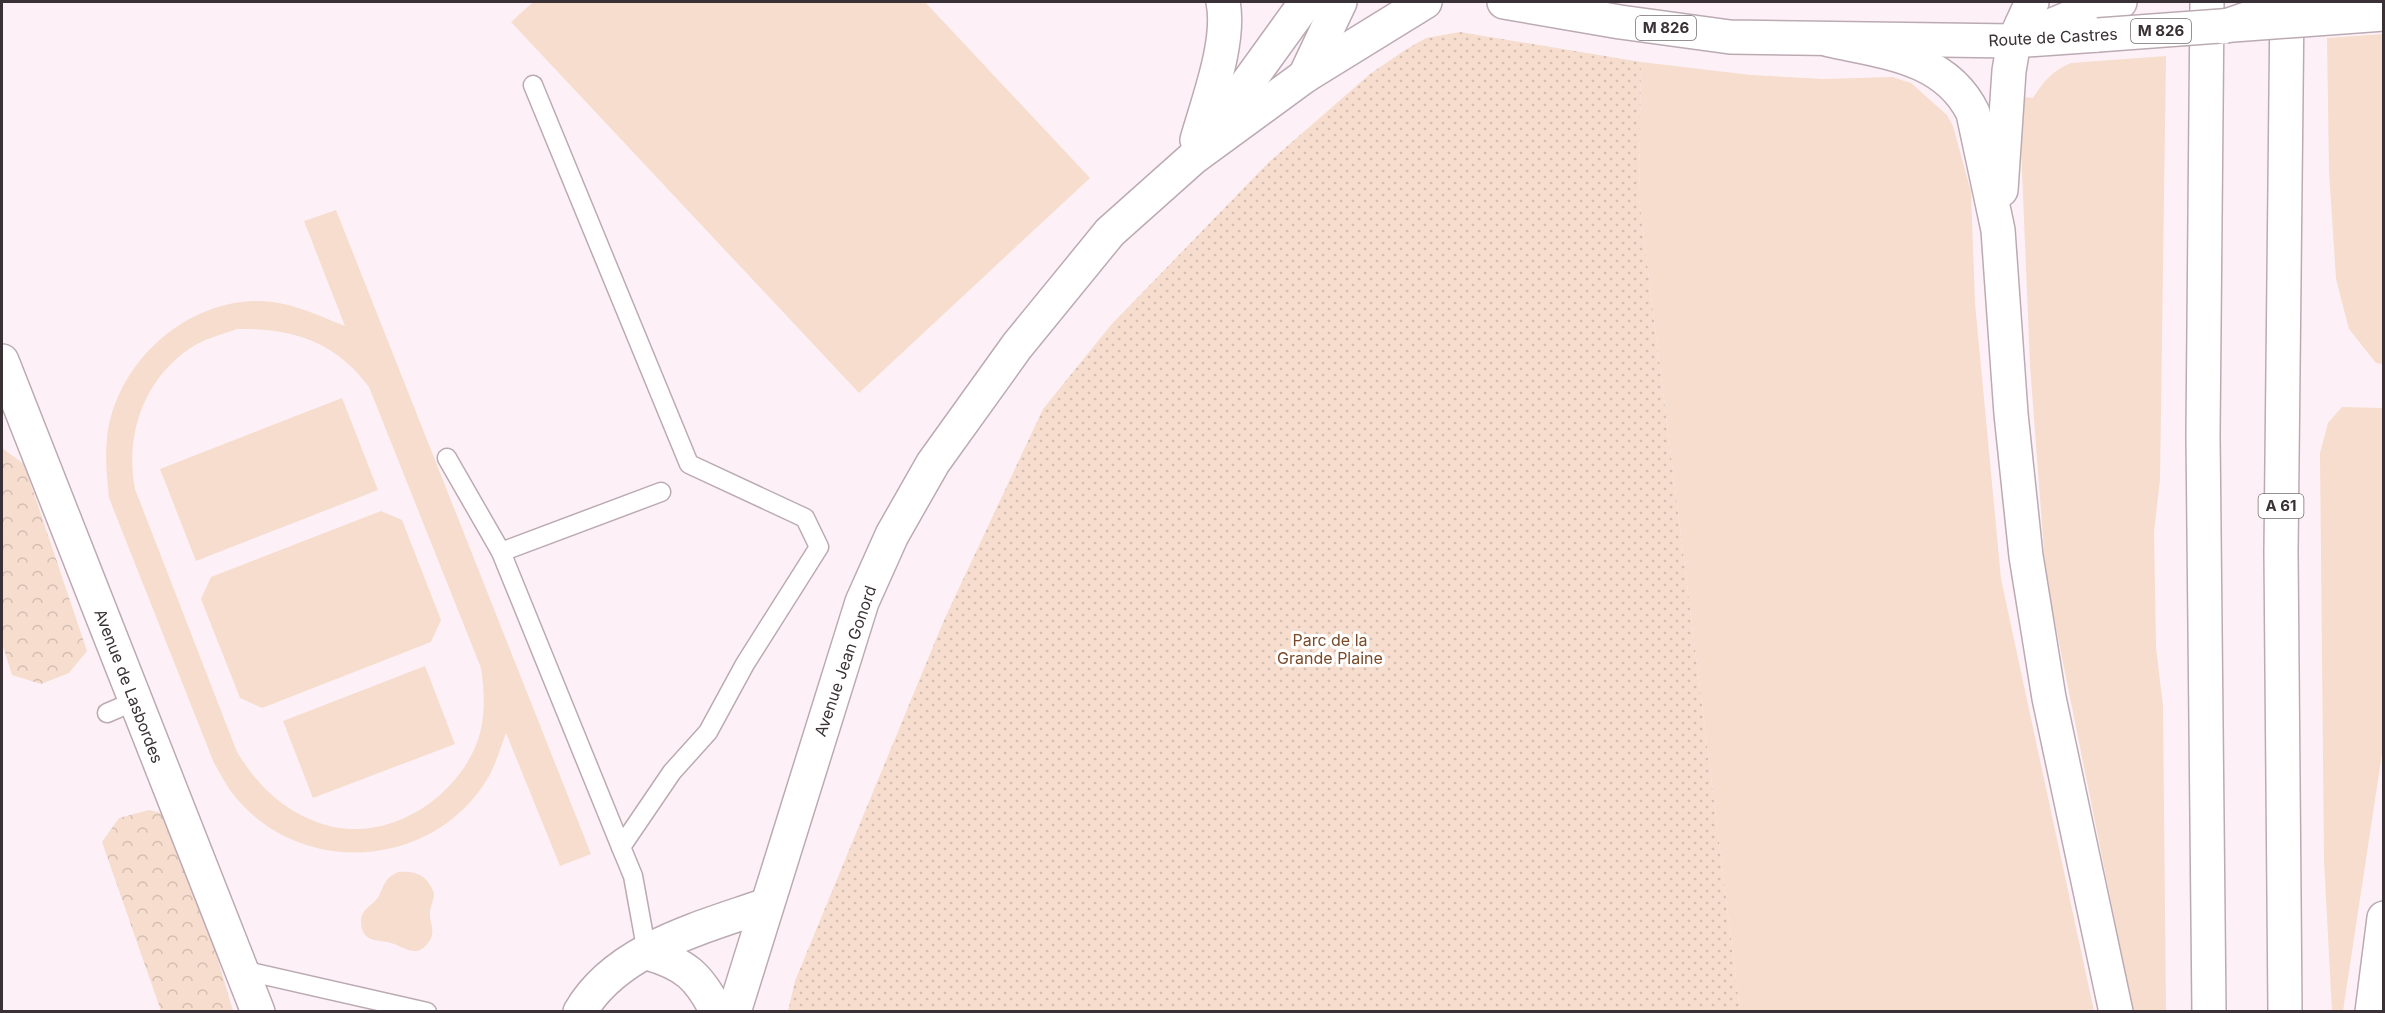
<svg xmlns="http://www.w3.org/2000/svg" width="2385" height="1013" font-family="Inter,sans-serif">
	<defs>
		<pattern id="forest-crowns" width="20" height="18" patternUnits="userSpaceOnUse" patternTransform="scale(1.5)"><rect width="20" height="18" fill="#f6ddce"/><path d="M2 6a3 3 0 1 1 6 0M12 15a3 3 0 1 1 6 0" fill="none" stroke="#d4beb2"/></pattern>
		<pattern id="park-dots" width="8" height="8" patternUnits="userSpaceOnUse" patternTransform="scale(1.5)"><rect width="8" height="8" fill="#f6ddce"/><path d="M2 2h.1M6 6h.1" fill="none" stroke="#d4beb2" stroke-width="1.8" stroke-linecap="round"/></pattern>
	</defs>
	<rect width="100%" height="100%" fill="#fdf1f7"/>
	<g fill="#f6ddce" fill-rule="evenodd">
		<path d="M 533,2 L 925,2 L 1090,178 L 859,393 L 511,22 Z"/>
		<path d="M 2383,34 L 2384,34 L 2383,364 L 2376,363 L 2349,329 L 2336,279 L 2329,171 L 2327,38 Z"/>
		<path d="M 2166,56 L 2160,480 L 2154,532 L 2155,588 L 2156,647 L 2163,706 L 2166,1011 L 2133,1011 L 2046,578 L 2030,365 L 2020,123 L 2025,97 L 2033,98 C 2044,81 2052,71 2071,63 Z"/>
		<path d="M 1641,62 L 1751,75 L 1823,79 L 1892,77 L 1911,83 L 1947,115 L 1953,126 L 1971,192 L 1975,303 L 2001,579 L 2094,1011 L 1740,1011 L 1639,198 Z"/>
		<path d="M 336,210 L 591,854 L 560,866 L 506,733 C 499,752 494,771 482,787 C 424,871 296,875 233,794 C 226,785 220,773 214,763 L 109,498 C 107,477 105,458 107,438 C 115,366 180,304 253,301 C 287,300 315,314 345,326 L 304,221 ZM 237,329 C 292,328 335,341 369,387 L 481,668 C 485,695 486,724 474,750 C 447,807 377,847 314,821 C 279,807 256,783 237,752 L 135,489 C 125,435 143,381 189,349 C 203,339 221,335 237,329 Z"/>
		<path d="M 342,398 L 378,490 L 196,561 L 160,469 Z"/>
		<path d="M 2342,407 L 2383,408 L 2383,747 L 2343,1011 L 2332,1012 L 2324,860 L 2320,453 L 2328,423 Z"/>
		<path d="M 381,511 L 402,520 L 441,620 L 431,642 L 262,708 L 240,698 L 201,599 L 211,577 Z"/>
		<path d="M 425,666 L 455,744 L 313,798 L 283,721 Z"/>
		<path d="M 398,872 C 416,870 428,876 434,893 C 434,901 429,909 430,916 C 431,926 436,933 428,943 C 416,959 405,947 391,943 C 379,939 362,944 361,922 C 361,908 373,906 379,896 C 384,885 385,878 398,872 Z"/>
	</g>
	<g fill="url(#forest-crowns)">
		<path d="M 2,448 L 24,464 L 87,651 L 69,673 L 41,684 L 12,675 L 2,643 Z"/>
		<path d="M 149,810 L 176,817 L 233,1011 L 161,1011 L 102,842 L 119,818 Z"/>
	</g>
	<path fill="url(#park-dots)" d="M 1460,32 L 1641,62 L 1639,198 L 1740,1011 L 788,1011 L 795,981 L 944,620 L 1043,409 L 1111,325 L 1269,162 L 1370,74 L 1405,50 L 1426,38 Z"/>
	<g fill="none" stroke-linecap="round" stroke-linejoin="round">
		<defs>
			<g id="lane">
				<path d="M 533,85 L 689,464 L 805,518 L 819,547 L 745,664 L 708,732 L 672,772 L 621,847"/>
				<path d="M 447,458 L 501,552 L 621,847 L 633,876 L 647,953"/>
				<path d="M 501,552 L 661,492"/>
				<path d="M 107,713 L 135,701"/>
				<path d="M 242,970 L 427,1012"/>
			</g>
			<g id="street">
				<path d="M 2,361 L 258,1012"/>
				<path d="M 647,953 C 685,964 699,976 717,1012"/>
				<path d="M 580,1012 C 616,949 701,928 766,905"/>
			</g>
			<g id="secondary">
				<path d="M 1305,76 L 1340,2"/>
				<path d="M 1210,135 L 1306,2"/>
				<path d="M 1197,140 C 1208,101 1231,41 1223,2"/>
				<path d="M 734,1012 L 862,602 L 892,535 L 933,463 L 1017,346 L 1110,232 L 1193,158 L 1305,76 L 1425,2"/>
			</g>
			<path id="primary" d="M 1504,2 L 1620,22 L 1730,37 L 2014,41 L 2098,35"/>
			<g id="highway">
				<path d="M 2207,2 L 2203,435 L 2209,1012"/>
				<path d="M 1829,40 C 1884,52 1946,57 1973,113 L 1998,230 L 2011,414 L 2026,556 L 2049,698 L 2116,1012"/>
				<path d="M 2014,41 L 2098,6 L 2120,2"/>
				<path d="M 2001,190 L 2009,71 L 2014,41 L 2032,2"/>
				<path d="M 2285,1012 L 2281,552 L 2287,2"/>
				<path d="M 2372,1012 L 2384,918"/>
			</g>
		</defs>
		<use href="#lane" stroke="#bcaab3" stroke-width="21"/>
		<use href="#street" stroke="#bcaab3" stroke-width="36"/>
		<use href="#secondary" stroke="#bcaab3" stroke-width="36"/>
		<use href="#primary" stroke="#bcaab3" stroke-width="36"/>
		<use href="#highway" stroke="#bcaab3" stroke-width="36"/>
		<use href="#lane" stroke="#fff" stroke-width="18"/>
		<use href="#street" stroke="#fff" stroke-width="33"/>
		<use href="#secondary" stroke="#fff" stroke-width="33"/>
		<use href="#primary" stroke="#fff" stroke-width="33"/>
		<use href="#highway" stroke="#fff" stroke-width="33"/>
		<defs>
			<path id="primary-bridge" d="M 2098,35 L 2384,14"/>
			<path id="highway-bridge" d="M 2223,27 L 2296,2"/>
		</defs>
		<use href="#primary-bridge" stroke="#bcaab3" stroke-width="36" stroke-linecap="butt"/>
		<use href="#highway-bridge" stroke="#bcaab3" stroke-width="36" stroke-linecap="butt"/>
		<use href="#primary-bridge" stroke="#fff" stroke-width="33"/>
		<use href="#highway-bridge" stroke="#fff" stroke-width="33"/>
	</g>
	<g text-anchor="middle" stroke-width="6" stroke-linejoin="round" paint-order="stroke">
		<g fill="#fff" stroke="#746f72" stroke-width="1.5">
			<rect x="1636" y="16" width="60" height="24" rx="4.5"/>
			<rect x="2131" y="19" width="60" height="24" rx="4.5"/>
			<rect x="2258.5" y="494" width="45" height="24" rx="4.5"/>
		</g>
		<g font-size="15" font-weight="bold" fill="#393135">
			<text x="1666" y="33">M 826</text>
			<text x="2161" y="36">M 826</text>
			<text x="2281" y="511">A 61</text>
		</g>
		<g font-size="16" fill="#393135" stroke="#fff">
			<text transform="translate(2053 37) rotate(-3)" y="6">Route de Castres</text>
			<text transform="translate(845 661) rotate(-71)" y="6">Avenue Jean Gonord</text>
			<text transform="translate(129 686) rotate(69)" y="6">Avenue de Lasbordes</text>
		</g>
		<g font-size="16" fill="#7a4928" stroke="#fff">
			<text x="1330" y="646">Parc de la<tspan x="1330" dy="18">Grande Plaine</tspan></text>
		</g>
	</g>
	<rect width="2385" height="1013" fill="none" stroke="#393135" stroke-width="6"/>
</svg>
